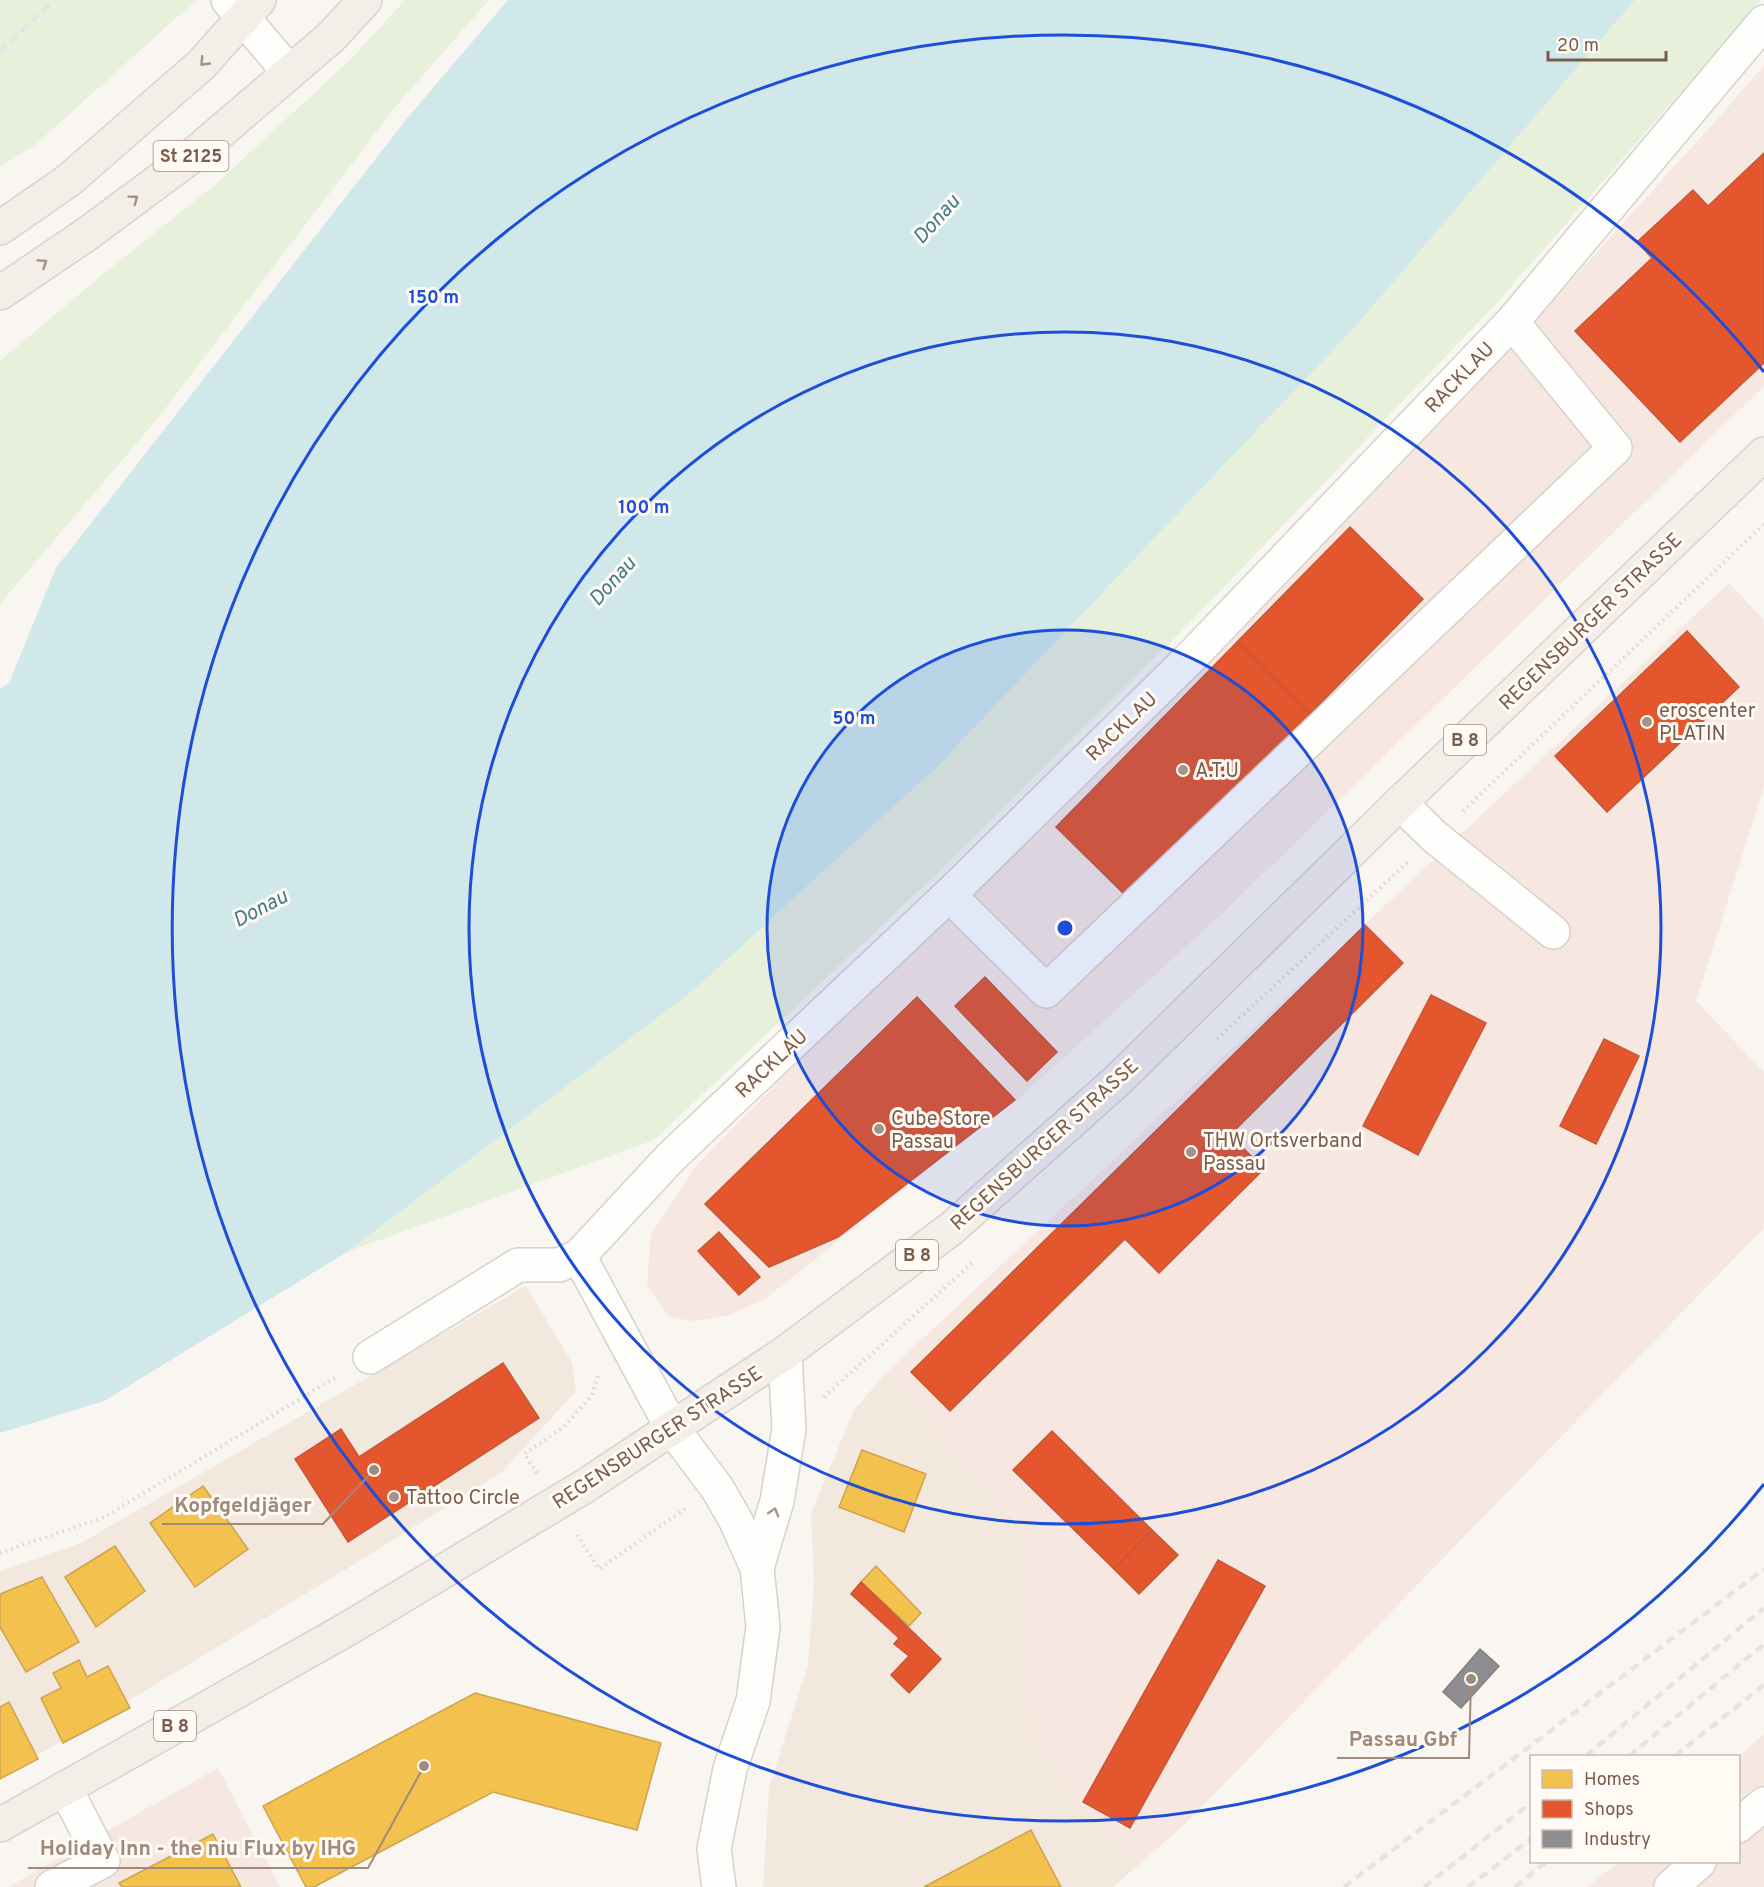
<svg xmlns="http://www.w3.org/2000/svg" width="1764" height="1887" font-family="Overpass,sans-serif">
	<rect width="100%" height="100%" fill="#f9f5f0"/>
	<g fill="#f2e8de">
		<path d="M 526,1286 L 572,1363 L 576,1391 L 502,1472 L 348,1568 L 0,1778 L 0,1571 L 81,1543 Z"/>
		<path d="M 886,1373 L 1023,1527 L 1035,1747 L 1137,1866 L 1113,1887 L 763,1887 L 769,1788 L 808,1665 L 814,1583 L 811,1514 L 854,1410 Z"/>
	</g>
	<g fill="#f6e8e1">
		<path d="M 1764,65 L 1764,386 L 1226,910 L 1026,1092 L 765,1299 L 727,1316 L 690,1321 L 669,1316 L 647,1286 L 651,1234 L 696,1166 L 935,922 L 1461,402 L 1721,115 Z"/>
		<path d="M 1729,583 L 1764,620 L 1764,787 L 1696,1001 L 1764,1072 L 1764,1228 L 1184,1825 L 1137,1866 L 1035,1747 L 1023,1527 L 886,1373 Z"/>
		<path d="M 1764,1734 L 1764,1887 L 1587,1887 L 1619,1862 L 1738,1862 L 1739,1757 Z"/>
		<path d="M 218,1768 L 280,1887 L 8,1887 Z"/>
	</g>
	<g fill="#e7f0db">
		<path d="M 0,0 L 196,0 L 35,145 L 0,167 Z"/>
		<path d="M 405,0 L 489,0 L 396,106 L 158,418 L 0,604 L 0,361 L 108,270 L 215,185 L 351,59 Z"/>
		<path d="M 1635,0 L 1761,0 L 1495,305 L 1174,639 L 932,878 L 654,1140 L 347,1252 L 694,990 L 937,767 L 1354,328 Z"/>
	</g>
	<path fill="#d0e8ea" d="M 508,0 L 1635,0 L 1354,328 L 937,767 L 694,990 L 347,1252 L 104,1401 L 0,1433 L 0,689 L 9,683 L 56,568 L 409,116 Z"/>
	<g fill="#f2c14e" stroke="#cea34e" stroke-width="1.5">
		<path d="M 862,1450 L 926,1474 L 904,1532 L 839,1507 Z"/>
		<path d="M 203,1486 L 248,1549 L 195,1587 L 150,1523 Z"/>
		<path d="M 115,1546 L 145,1591 L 96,1627 L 65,1577 Z"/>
		<path d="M 876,1566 L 921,1613 L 909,1626 L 861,1582 Z"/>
		<path d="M 42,1577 L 79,1642 L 26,1672 L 0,1627 L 0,1594 Z"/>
		<path d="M 79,1660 L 87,1677 L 108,1666 L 130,1708 L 63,1743 L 41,1698 L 61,1688 L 53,1673 Z"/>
		<path d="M 475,1693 L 661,1743 L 637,1830 L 493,1792 L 314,1887 L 306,1887 L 263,1806 Z"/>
		<path d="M 9,1702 L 38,1759 L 0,1779 L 0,1707 Z"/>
		<path d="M 1031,1830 L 1061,1887 L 924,1887 Z"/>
		<path d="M 213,1834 L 241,1887 L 122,1887 L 119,1883 Z"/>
	</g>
	<g fill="#e4572e" stroke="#c45837" stroke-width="1.5">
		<path d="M 1764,153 L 1764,363 L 1680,442 L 1575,331 L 1652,258 L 1637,242 L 1693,190 L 1708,206 Z"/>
		<path d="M 1350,527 L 1423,599 L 1310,714 L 1237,642 Z"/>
		<path d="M 1687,631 L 1739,687 L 1607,812 L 1555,756 Z"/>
		<path d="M 1237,642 L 1310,714 L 1128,898 L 1056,827 Z"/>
		<path d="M 1365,925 L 1403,963 L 1230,1135 L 1264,1169 L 1159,1273 L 1125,1239 L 950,1411 L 911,1372 Z"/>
		<path d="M 985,977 L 1057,1052 L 1027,1081 L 955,1006 Z"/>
		<path d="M 1431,995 L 1486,1023 L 1418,1155 L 1363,1126 Z"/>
		<path d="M 917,997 L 1015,1100 L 838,1237 L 769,1267 L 705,1204 Z"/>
		<path d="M 1604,1039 L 1639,1056 L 1596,1144 L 1560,1126 Z"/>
		<path d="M 719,1232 L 760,1277 L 739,1295 L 698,1251 Z"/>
		<path d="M 503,1363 L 539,1418 L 348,1542 L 295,1459 L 341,1429 L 359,1457 Z"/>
		<path d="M 1052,1431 L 1152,1530 L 1114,1569 L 1013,1470 Z"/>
		<path d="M 1152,1530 L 1178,1555 L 1139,1594 L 1114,1569 Z"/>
		<path d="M 1218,1560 L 1265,1586 L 1130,1828 L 1083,1802 Z"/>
		<path d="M 861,1582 L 941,1659 L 909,1693 L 891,1675 L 909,1656 L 894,1644 L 899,1638 L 851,1594 Z"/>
	</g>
	<path fill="#8d8d92" stroke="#877e7d" stroke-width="1.5" d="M 1480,1649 L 1499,1666 L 1461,1708 L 1443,1692 Z"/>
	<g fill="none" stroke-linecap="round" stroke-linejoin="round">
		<defs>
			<g id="minor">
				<path d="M 228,0 L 289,72"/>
				<path d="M 1400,803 L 1435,837 L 1553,932"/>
				<path d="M 949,895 L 1046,991 L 1615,448 L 1512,322"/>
				<path d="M 579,1256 L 672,1428 L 717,1488 L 735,1519 L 757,1568 L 763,1627 L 753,1701 L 730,1769 L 714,1849 L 719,1887"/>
				<path d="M 370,1357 L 518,1265 L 559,1265 L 579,1256 L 671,1157 L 949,895 L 1192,656 L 1512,322 L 1764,22"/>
				<path d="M 757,1568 L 777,1501 L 789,1429 L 785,1353"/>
				<path d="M 1738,1826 L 1764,1804"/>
				<path d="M 52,1887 L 103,1861 L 65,1788"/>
				<path d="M 1671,1887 L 1699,1862"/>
			</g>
			<g id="major">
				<path d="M 0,228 L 69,180 L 202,64 L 259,0"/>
				<path d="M 0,293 L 87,234 L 192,156 L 331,37 L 365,0"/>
				<path d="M 0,1825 L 349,1628 L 585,1486 L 785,1353 L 952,1228 L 1119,1079 L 1400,803 L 1764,454"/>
			</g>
		</defs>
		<use href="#minor" stroke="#d7d1cb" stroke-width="36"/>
		<use href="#major" stroke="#dad1cc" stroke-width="36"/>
		<g stroke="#dcd5d0" stroke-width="4" stroke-dasharray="1.5 4.5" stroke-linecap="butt">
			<path d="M 1463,811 L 1764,524"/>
			<path d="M 1217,1039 L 1409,861"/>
			<path d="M 824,1397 L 972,1263"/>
			<path d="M 537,1473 L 524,1454 L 564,1427 L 592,1395 L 599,1373"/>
			<path d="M 577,1535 L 599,1569 L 685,1509"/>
			<path d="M 0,1553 L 104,1517 L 338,1376"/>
		</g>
		<use href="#minor" stroke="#fefefd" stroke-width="33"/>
		<use href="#major" stroke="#f3eee8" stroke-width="33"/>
		<g stroke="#e6e3e7" stroke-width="4.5" stroke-dasharray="9 6" stroke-linecap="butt">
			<path d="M 0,52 L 54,0"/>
			<path d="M 1586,1756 L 1764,1608"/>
			<path d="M 1629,1756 L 1764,1644"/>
			<path d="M 1675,1756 L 1764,1685"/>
			<path d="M 1344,1887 L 1764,1569"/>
			<path d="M 1424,1887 L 1532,1802"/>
			<path d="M 1468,1887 L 1532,1838"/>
			<path d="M 1515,1887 L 1546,1862"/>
		</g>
	</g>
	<defs><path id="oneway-chevron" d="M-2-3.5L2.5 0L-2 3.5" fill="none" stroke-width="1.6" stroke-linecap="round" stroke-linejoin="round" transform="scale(1.5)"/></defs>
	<g stroke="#a48f83">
		<use href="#oneway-chevron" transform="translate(204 62) rotate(134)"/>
		<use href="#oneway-chevron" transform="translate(134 199) rotate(-37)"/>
		<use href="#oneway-chevron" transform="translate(43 263) rotate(-34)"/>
	</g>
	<use stroke="#a8958b" href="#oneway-chevron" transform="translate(774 1512) rotate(-73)"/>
	<circle cx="1065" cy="928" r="298" fill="#1d4ed8" fill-opacity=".12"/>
	<g fill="none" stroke="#1d4ed8" stroke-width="3">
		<circle cx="1065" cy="928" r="298"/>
		<circle cx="1065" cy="928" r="596"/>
		<path d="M1764 1484A893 893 0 1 1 1764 372"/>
	</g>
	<g fill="#a69286" stroke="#fffaf3" stroke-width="2">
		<circle cx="1647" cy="722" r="6"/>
		<circle cx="1183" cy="770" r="6"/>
		<circle cx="879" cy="1129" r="6"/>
		<circle cx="1191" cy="1152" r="6"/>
		<circle cx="394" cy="1497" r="6"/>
	</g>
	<g text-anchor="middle" stroke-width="6" stroke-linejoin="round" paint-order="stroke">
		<g fill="#fffaf3" stroke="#a28b7f" stroke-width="1.5">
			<rect x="153.5" y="141" width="75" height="30" rx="4.5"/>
			<rect x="1444" y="725" width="42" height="30" rx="4.5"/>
			<rect x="896" y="1240" width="42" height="30" rx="4.5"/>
			<rect x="154" y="1711" width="42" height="30" rx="4.5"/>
		</g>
		<g font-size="18" font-weight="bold" fill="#7a5c4d">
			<text x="191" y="162">St 2125</text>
			<text x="1465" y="746">B 8</text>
			<text x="917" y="1261">B 8</text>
			<text x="175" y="1732">B 8</text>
		</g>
		<g font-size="20" fill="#7a5c4d" stroke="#fffaf3">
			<text transform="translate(1459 377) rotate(-46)" y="7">RACKLAU</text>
			<text transform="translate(1590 621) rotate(-44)" y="7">REGENSBURGER STRASSE</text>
			<text transform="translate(1121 726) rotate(-44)" y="7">RACKLAU</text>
			<text transform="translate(771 1063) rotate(-43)" y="7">RACKLAU</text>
			<text transform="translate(1044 1144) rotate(-42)" y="7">REGENSBURGER STRASSE</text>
			<text transform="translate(657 1437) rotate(-33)" y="7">REGENSBURGER STRASSE</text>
		</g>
		<g font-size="20" fill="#7a5c4d" stroke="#fffaf3" text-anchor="start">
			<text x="1659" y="717">eroscenter<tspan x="1659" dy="23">PLATIN</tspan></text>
			<text x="1195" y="777">A.T.U</text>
			<text x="891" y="1125">Cube Store<tspan x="891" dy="23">Passau</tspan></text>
			<text x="1203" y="1147">THW Ortsverband<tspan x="1203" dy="23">Passau</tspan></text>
			<text x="406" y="1504">Tattoo Circle</text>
		</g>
		<g font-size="21" font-style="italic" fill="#437c86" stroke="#fffaf3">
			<text transform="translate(936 219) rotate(-48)" y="7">Donau</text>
			<text transform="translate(612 581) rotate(-48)" y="7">Donau</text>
			<text transform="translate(260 908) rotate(-28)" y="7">Donau</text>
		</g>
	</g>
	<circle cx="1065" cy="928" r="9" fill="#1d4ed8" stroke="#fffaf3" stroke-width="3"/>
	<g font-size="18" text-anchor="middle" font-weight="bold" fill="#1d4ed8" stroke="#fffaf3" stroke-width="6" stroke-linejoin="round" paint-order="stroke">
		<text x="434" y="303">150 m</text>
		<text x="644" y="513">100 m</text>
		<text x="854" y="724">50 m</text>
	</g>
	<path fill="none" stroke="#9f8a7d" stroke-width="2" d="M374 1470L323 1524H162M1471 1679L1469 1758H1337M424 1766L368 1868H28"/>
	<g fill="#9f8a7d" stroke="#fffaf3" stroke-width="2">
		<circle cx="374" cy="1470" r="6"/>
		<circle cx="1471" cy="1679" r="6"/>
		<circle cx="424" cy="1766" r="6"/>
	</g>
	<g font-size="21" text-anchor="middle" font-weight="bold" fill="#9f8a7d" stroke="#fffaf3" stroke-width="6" stroke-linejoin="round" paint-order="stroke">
		<text x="243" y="1512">Kopfgeldjäger</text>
		<text x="1403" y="1746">Passau Gbf</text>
		<text x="198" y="1855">Holiday Inn - the niu Flux by IHG</text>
	</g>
	<rect x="1530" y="1755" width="210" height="108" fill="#fffaf3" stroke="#cabbb1" stroke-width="1.5"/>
	<rect x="1542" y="1770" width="30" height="18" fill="#f2c14e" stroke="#cabbb1" stroke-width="1.5"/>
	<text x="1584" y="1785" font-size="18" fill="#7a5c4d">Homes</text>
	<rect x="1542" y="1800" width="30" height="18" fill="#e4572e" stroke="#cabbb1" stroke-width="1.5"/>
	<text x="1584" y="1815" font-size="18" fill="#7a5c4d">Shops</text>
	<rect x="1542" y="1830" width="30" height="18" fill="#8d8d92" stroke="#cabbb1" stroke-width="1.5"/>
	<text x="1584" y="1845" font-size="18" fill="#7a5c4d">Industry</text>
	<path d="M1548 51v9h118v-9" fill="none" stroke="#7a5c4d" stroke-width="3"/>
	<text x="1557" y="51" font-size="18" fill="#7a5c4d" stroke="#fffaf3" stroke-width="4.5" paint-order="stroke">20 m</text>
</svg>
